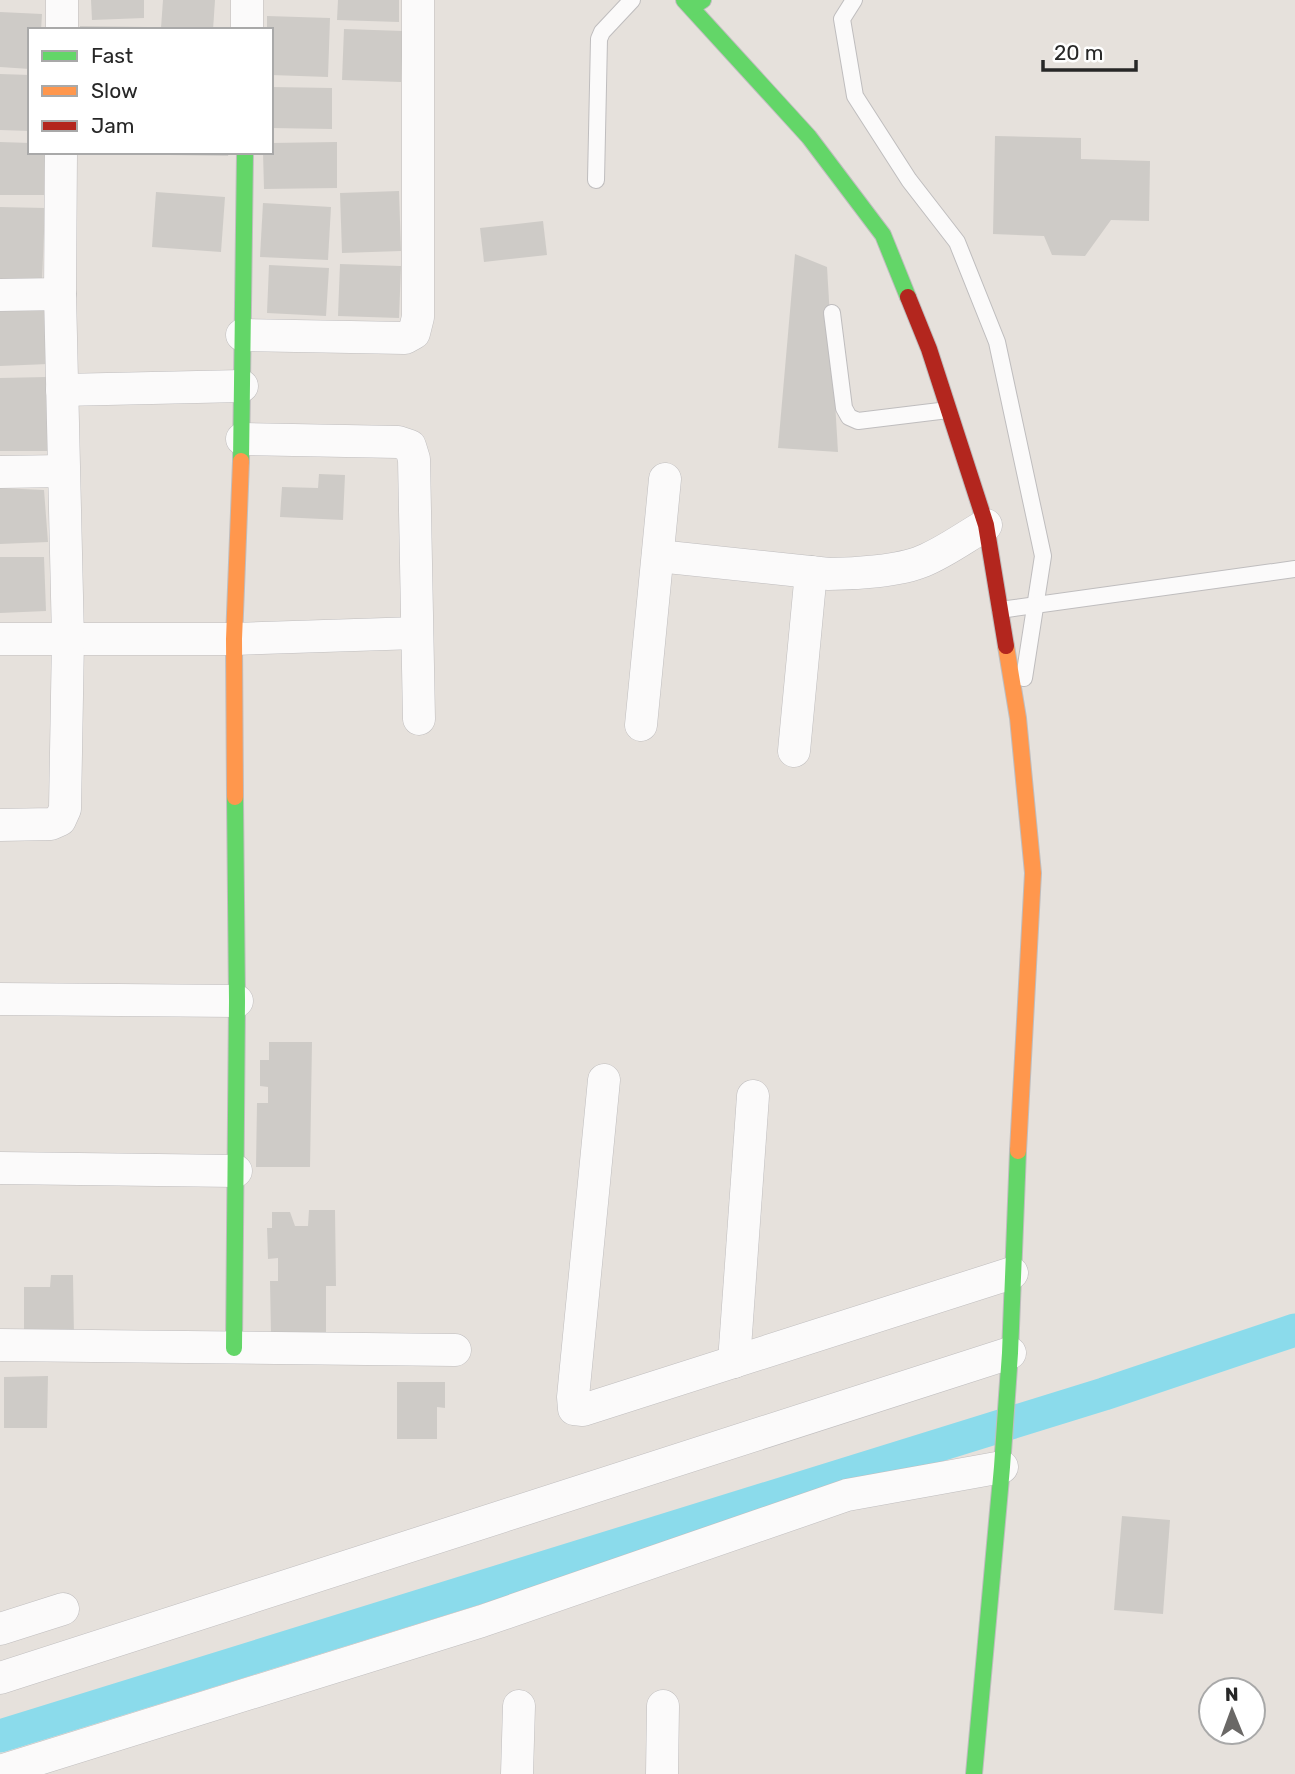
<svg xmlns="http://www.w3.org/2000/svg" width="1295" height="1774" font-family="Rubik,sans-serif">
	<rect width="100%" height="100%" fill="#e6e1dc"/>
	<g fill="none" stroke-linecap="round" stroke-linejoin="round">
		<path stroke="#8bdbeb" stroke-width="33" d="M 0,1736 L 1104,1394 L 1295,1330"/>
	</g>
	<g fill="#cecbc7">
		<path d="M 91,0 L 144,0 L 144,18 L 92,20 Z"/>
		<path d="M 163,0 L 215,0 L 213,30 L 161,28 Z"/>
		<path d="M 338,0 L 399,0 L 399,22 L 337,20 Z"/>
		<path d="M 0,12 L 42,14 L 41,30 L 30,30 L 30,69 L 0,67 Z"/>
		<path d="M 267,16 L 330,18 L 328,77 L 271,75 L 271,30 L 267,30 Z"/>
		<path d="M 80,26 L 148,27 L 148,30 L 80,30 Z"/>
		<path d="M 344,29 L 403,31 L 401,82 L 342,80 Z"/>
		<path d="M 0,74 L 30,75 L 30,131 L 0,130 Z"/>
		<path d="M 271,87 L 332,88 L 332,129 L 271,128 Z"/>
		<path d="M 995,136 L 1081,138 L 1081,159 L 1150,161 L 1149,221 L 1111,220 L 1085,256 L 1052,255 L 1044,236 L 993,234 Z"/>
		<path d="M 0,142 L 30,143 L 30,152 L 45,152 L 44,195 L 0,195 Z"/>
		<path d="M 337,142 L 337,188 L 264,189 L 263,152 L 271,152 L 271,143 Z"/>
		<path d="M 170,152 L 229,152 L 228,156 L 170,155 Z"/>
		<path d="M 399,191 L 401,251 L 342,253 L 340,193 Z"/>
		<path d="M 156,192 L 225,197 L 221,252 L 152,247 Z"/>
		<path d="M 263,203 L 331,207 L 328,260 L 260,257 Z"/>
		<path d="M 0,207 L 45,208 L 42,281 L 0,280 Z"/>
		<path d="M 543,221 L 547,255 L 484,262 L 480,228 Z"/>
		<path d="M 795,254 L 827,267 L 838,452 L 778,448 Z"/>
		<path d="M 340,264 L 401,266 L 399,318 L 338,316 Z"/>
		<path d="M 269,265 L 329,268 L 326,316 L 267,313 Z"/>
		<path d="M 46,306 L 48,364 L 0,366 L 0,307 Z"/>
		<path d="M 46,377 L 49,451 L 0,451 L 0,378 Z"/>
		<path d="M 319,474 L 345,475 L 343,520 L 280,517 L 282,487 L 318,488 Z"/>
		<path d="M 0,488 L 44,490 L 48,542 L 0,544 Z"/>
		<path d="M 0,557 L 44,557 L 46,611 L 0,613 Z"/>
		<path d="M 269,1042 L 312,1042 L 310,1167 L 256,1167 L 257,1103 L 268,1103 L 268,1087 L 260,1086 L 260,1060 L 269,1060 Z"/>
		<path d="M 309,1210 L 335,1210 L 336,1286 L 326,1286 L 326,1334 L 271,1334 L 270,1281 L 278,1281 L 278,1258 L 268,1259 L 267,1228 L 272,1228 L 272,1212 L 290,1212 L 295,1226 L 308,1226 Z"/>
		<path d="M 51,1275 L 73,1275 L 74,1337 L 24,1337 L 24,1287 L 50,1287 Z"/>
		<path d="M 48,1376 L 47,1428 L 4,1428 L 4,1377 Z"/>
		<path d="M 397,1382 L 445,1382 L 445,1408 L 437,1407 L 437,1439 L 397,1439 Z"/>
		<path d="M 1122,1516 L 1170,1520 L 1163,1614 L 1114,1610 Z"/>
	</g>
	<g fill="none" stroke-linecap="round" stroke-linejoin="round">
		<defs>
			<g id="lane">
				<path d="M 854,0 L 842,19 L 855,96 L 909,180 L 957,242 L 997,342 L 1043,556 L 1024,678"/>
				<path d="M 596,180 L 599,39 L 602,32 L 632,0"/>
				<path d="M 832,313 L 844,408 L 849,417 L 858,421 L 948,410"/>
				<path d="M 1000,610 L 1295,569"/>
			</g>
			<g id="street">
				<path d="M 62,30 L 62,0"/>
				<path d="M 247,30 L 247,0"/>
				<path d="M 0,295 L 60,294"/>
				<path d="M 242,335 L 405,338 L 414,333 L 418,317 L 418,0"/>
				<path d="M 62,390 L 242,386"/>
				<path d="M 242,439 L 398,442 L 410,446 L 414,459 L 419,719"/>
				<path d="M 0,472 L 63,471"/>
				<path d="M 658,556 L 829,574 C 854,574 900,571 923,561 C 945,552 965,537 986,525"/>
				<path d="M 0,639 L 234,639 L 417,633"/>
				<path d="M 641,725 L 665,479"/>
				<path d="M 794,751 L 811,572"/>
				<path d="M 0,825 L 51,824 L 60,820 L 65,809 L 68,639 L 60,294 L 61,152"/>
				<path d="M 0,999 L 237,1001"/>
				<path d="M 604,1080 L 573,1397 L 574,1409 L 583,1410 L 1012,1273"/>
				<path d="M 0,1168 L 236,1171"/>
				<path d="M 0,1345 L 455,1350"/>
				<path d="M 734,1362 L 753,1096"/>
				<path d="M 0,1629 L 63,1609"/>
				<path d="M 0,1678 L 1010,1353"/>
				<path d="M 0,1771 L 482,1621 L 847,1495 L 1002,1467"/>
				<path d="M 517,1774 L 519,1706"/>
				<path d="M 662,1774 L 663,1706"/>
			</g>
			<g id="fast">
				<path d="M 684,0 L 809,137 L 883,235 L 908,297"/>
				<path d="M 692,7 L 703,0"/>
				<path d="M 241,461 L 245,152"/>
				<path d="M 234,1348 L 237,1001 L 235,797"/>
				<path d="M 974,1774 L 1002,1467 L 1010,1353 L 1018,1151"/>
			</g>
			<g id="slow">
				<path d="M 1006,646 L 1018,718 L 1033,873 L 1018,1151"/>
				<path d="M 235,797 L 234,639 L 241,461"/>
			</g>
			<path id="jam" d="M 908,297 L 929,349 L 986,525 L 1006,646"/>
		</defs>
		<use href="#lane" stroke="#bfbdbe" stroke-width="18"/>
		<use href="#street" stroke="#bfbdbe" stroke-width="33"/>
		<use href="#fast" stroke="#bfbdbe" stroke-width="18"/>
		<use href="#slow" stroke="#bfbdbe" stroke-width="18"/>
		<use href="#jam" stroke="#bfbdbe" stroke-width="18"/>
		<use href="#lane" stroke="#fbfafa" stroke-width="16"/>
		<use href="#street" stroke="#fbfafa" stroke-width="32"/>
		<use href="#fast" stroke="#63d668" stroke-width="16"/>
		<use href="#slow" stroke="#ff974d" stroke-width="16"/>
		<use href="#jam" stroke="#b3261e" stroke-width="16"/>
	</g>
	<rect x="28" y="28" width="245" height="126" fill="#ffffff" stroke="#a9a9a9" stroke-width="2"/>
	<rect x="42" y="51" width="35" height="10" fill="#63d668" stroke="#a9a9a9" stroke-width="2"/>
	<text x="91" y="63" font-size="21" fill="#272727">Fast</text>
	<rect x="42" y="86" width="35" height="10" fill="#ff974d" stroke="#a9a9a9" stroke-width="2"/>
	<text x="91" y="98" font-size="21" fill="#272727">Slow</text>
	<rect x="42" y="121" width="35" height="10" fill="#b3261e" stroke="#a9a9a9" stroke-width="2"/>
	<text x="91" y="133" font-size="21" fill="#272727">Jam</text>
	<g transform="translate(1232 1711) rotate(359)"><circle r="33" fill="#ffffff" stroke="#a9a9a9" stroke-width="2"/>
	<path d="M0-5L12 26L0 18L-12 26Z" fill="#6a6866"/>
	<text y="-10" font-size="19" font-weight="bold" text-anchor="middle" fill="#272727">N</text>
	</g>
	<path d="M1043 60v10h93v-10" fill="none" stroke="#272727" stroke-width="3.5"/>
	<text x="1054" y="60" font-size="21" fill="#272727" stroke="#ffffff" stroke-width="5" paint-order="stroke">20 m</text>
</svg>
